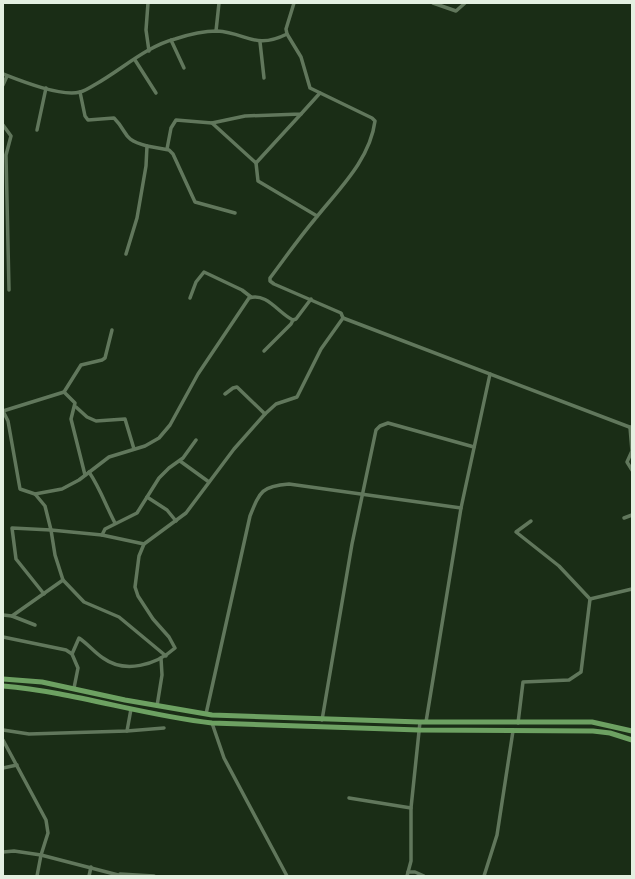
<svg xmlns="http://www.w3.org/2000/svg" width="635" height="879" font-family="'Golos Text',sans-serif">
	<rect width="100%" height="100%" fill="#1a2d16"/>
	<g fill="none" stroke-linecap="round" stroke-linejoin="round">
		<g stroke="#61775c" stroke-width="3.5">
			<path d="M 148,3 L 146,30 L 149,51"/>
			<path d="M 433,3 L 456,11 L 465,3"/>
			<path d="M 216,31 L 219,3"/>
			<path d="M 171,40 L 184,68"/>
			<path d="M 260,42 L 264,78"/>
			<path d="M 135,60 L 156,93"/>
			<path d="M 3,74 C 21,81 61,97 80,92 C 85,91 91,87 96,84 C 121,70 147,46 175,39 C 187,35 203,31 217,31 C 247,33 255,50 287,34 L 286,29 L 294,3"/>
			<path d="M 3,85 L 7,76"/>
			<path d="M 80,92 L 85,116 L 88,120 L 114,118 C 129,133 121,139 147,146"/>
			<path d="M 212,123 L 256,163 L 301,114"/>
			<path d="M 3,125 L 11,136 L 6,155 L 9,290"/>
			<path d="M 37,130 L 46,88"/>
			<path d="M 167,149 L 171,128 L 176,120 L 212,123 L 245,116 L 301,114 L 320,93"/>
			<path d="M 256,163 L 258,181 L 317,216"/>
			<path d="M 126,254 L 137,218 L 146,166 L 147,146 L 169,150 L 173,154 L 195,202 L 235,213"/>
			<path d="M 190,298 L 196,282 L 204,272 L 242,290 L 251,297"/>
			<path d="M 343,318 L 632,428"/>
			<path d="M 264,351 L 291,324 L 293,320"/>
			<path d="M 64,392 L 75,403 L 71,419 L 85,475"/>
			<path d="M 225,394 L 233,388 L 237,387 L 265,414"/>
			<path d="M 76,407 L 87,417 L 96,421 L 125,419 L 134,449"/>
			<path d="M 3,411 L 8,421 L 20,489 L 35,494 L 62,489 L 79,480 L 109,457 L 145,446 L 159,438 L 170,425 L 198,374 L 249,298 C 267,292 279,314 293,320 L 296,319 L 311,299"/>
			<path d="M 3,411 L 64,392 L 81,365 L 102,360 L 105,358 L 112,330"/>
			<path d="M 630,427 L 632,451 L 627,462 L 632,470"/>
			<path d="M 180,461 L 209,482"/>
			<path d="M 89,472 C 100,488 106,506 115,523"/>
			<path d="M 35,494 L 45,506 L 51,530 L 12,528 L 16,559 L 44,594"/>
			<path d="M 147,497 L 167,510 L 176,521"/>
			<path d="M 624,518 L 632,515"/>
			<path d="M 102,535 L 105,529 L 137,513 L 159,478 L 169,468 L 183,458 L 196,440"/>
			<path d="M 63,580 L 84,602 L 119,617 L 166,656"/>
			<path d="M 590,599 L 632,589"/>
			<path d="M 3,615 L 12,616 L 63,580 L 55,555 L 51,530 L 102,535 L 144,544"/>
			<path d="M 12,616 L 35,625"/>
			<path d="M 3,637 L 66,650 L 72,654 L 78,668 L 74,688"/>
			<path d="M 72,654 L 79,638 C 88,644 94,652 103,658 C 125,674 156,665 175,648 L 169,637 L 153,619 L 138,596 L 135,587 L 139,556 L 144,544 L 186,513 L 234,449 L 265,414 L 276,404 L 297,397 L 321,349 L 343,318 L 341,313 L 274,284 L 270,281 L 270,278 C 285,258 299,238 315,219 C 338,190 370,160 375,121 L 372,118 L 310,88 L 301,57 L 287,34"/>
			<path d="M 157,706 L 162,675 L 161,658"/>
			<path d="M 206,714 L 250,516 C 260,491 262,486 289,484 L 461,508"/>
			<path d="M 322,720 L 352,544 L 376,430 L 380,426 L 388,423 L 474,447"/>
			<path d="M 426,722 L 461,508 L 490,374"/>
			<path d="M 212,723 L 224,758 L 287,876"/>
			<path d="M 518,723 L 523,682 L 569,680 L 581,672 L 590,599 L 559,566 L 516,532 L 531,521"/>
			<path d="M 3,730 L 29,734 L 127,731 L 131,709"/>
			<path d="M 127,731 L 164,728"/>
			<path d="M 3,740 L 46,820 L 48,833 L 41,855 L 122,876"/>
			<path d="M 3,768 L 17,765"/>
			<path d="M 349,798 L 411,808"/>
			<path d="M 3,852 L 14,851 L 41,855 L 37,876"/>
			<path d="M 408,872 L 415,872 L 424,876"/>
			<path d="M 120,874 L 154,876"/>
			<path d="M 89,876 L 91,867"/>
			<path d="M 407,876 L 411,861 L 411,808 L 420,722"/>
			<path d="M 484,876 L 497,835 L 513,731"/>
		</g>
		<g stroke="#6da162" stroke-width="5">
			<path d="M 3,679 L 42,682 L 125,700 L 212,715 L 420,722 L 592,722 L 632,731"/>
			<path d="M 3,686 C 74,692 141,715 212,723 L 419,730 L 593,731 L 610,733 L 632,740"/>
		</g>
	</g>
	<rect width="635" height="879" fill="none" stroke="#e4f0e1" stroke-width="8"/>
</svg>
